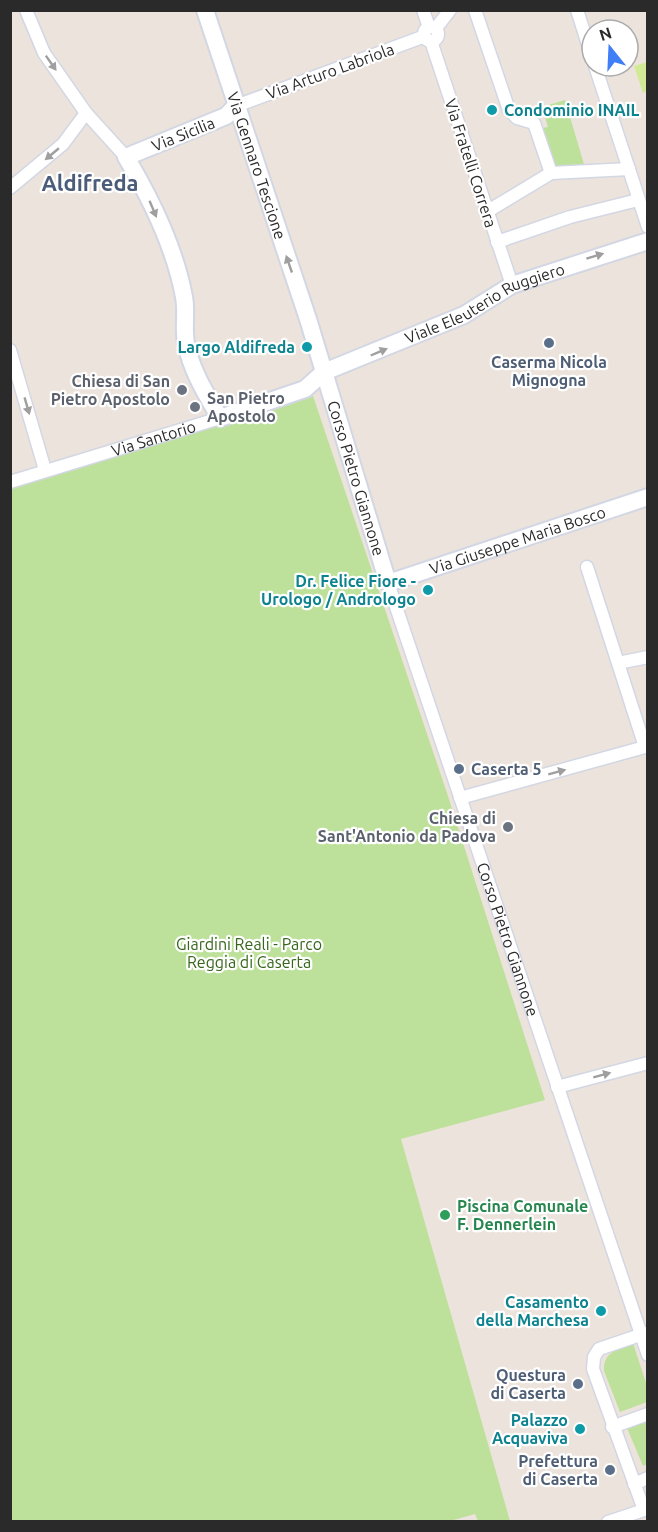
<svg xmlns="http://www.w3.org/2000/svg" width="658" height="1532" font-family="Ubuntu,sans-serif">
	<rect width="100%" height="100%" fill="#ece3dc"/>
	<g fill="#bde19a">
		<path d="M 565,100 L 586,171 L 551,173 L 537,129 L 548,127 L 542,107 Z"/>
		<path d="M 313,396 L 448,796 L 545,1100 L 401,1139 L 510,1521 L 478,1521 L 475,1514 L 446,1522 L 11,1521 L 10,488 Z"/>
		<path d="M 633,1343 L 647,1386 L 647,1402 L 620,1412 L 604,1371 C 603,1352 618,1349 633,1343 Z"/>
		<path d="M 647,1420 L 647,1464 L 643,1466 L 627,1428 Z"/>
	</g>
	<path fill="#d2e996" d="M 647,62 L 647,91 L 643,93 L 634,66 Z"/>
	<g fill="none" stroke-linecap="round" stroke-linejoin="round">
		<defs>
			<g id="street">
				<path d="M 26,10 L 44,53 L 86,113 L 126,157"/>
				<path d="M 423,10 L 429,27"/>
				<path d="M 475,10 L 509,110 L 517,118 L 534,123 L 551,173"/>
				<path d="M 577,10 L 592,57"/>
				<circle cx="431" cy="34" r="7"/>
				<path d="M 436,28 L 450,10"/>
				<path d="M 431,41 L 512,285"/>
				<path d="M 595,66 L 648,227"/>
				<path d="M 236,106 L 425,36"/>
				<path d="M 10,188 L 63,144 L 86,113"/>
				<path d="M 488,211 L 551,173 L 629,169"/>
				<path d="M 497,242 L 570,217 L 638,200"/>
				<path d="M 10,350 L 45,470"/>
				<path id="s1" d="M 10,482 L 220,418"/>
				<path id="s2" d="M 388,583 L 648,1355"/>
				<path d="M 618,663 L 648,657"/>
				<path d="M 460,798 L 645,747 L 587,567"/>
				<path d="M 557,1087 L 648,1063"/>
				<path d="M 612,1427 L 648,1414"/>
				<path d="M 634,1484 L 648,1478"/>
				<path d="M 608,1522 L 644,1510 L 593,1369 L 594,1357 L 599,1349 L 646,1333"/>
			</g>
			<g id="secondary">
				<path id="s3" d="M 205,10 L 308,319 L 388,583 L 648,497"/>
				<path id="s4" d="M 236,106 L 226,116 L 126,157 C 151,199 175,248 184,297 C 187,312 183,328 186,343 C 191,370 206,394 220,418 L 305,389 L 324,372 L 464,315 L 512,285 L 648,241"/>
			</g>
		</defs>
		<use href="#street" stroke="#d2d7e3" stroke-width="15"/>
		<use href="#secondary" stroke="#d2d7e3" stroke-width="20"/>
		<use href="#street" stroke="#fff" stroke-width="12"/>
		<use href="#secondary" stroke="#fff" stroke-width="16"/>
	</g>
	<defs><path id="oneway-solid" d="M-6-.8H1V-3.2L6.5 0L1 3.2V.8H-6Z" transform="scale(1.5)"/></defs>
	<g fill="#9f9f9f">
		<use href="#oneway-solid" transform="translate(51 63) rotate(55)"/>
		<use href="#oneway-solid" transform="translate(52 154) rotate(140)"/>
		<use href="#oneway-solid" transform="translate(153 209) rotate(67)"/>
		<use href="#oneway-solid" transform="translate(595 256) rotate(-17)"/>
		<use href="#oneway-solid" transform="translate(289 264) rotate(-109)"/>
		<use href="#oneway-solid" transform="translate(379 352) rotate(-23)"/>
		<use href="#oneway-solid" transform="translate(27 406) rotate(74)"/>
		<use href="#oneway-solid" transform="translate(557 772) rotate(-15)"/>
		<use href="#oneway-solid" transform="translate(602 1075) rotate(-15)"/>
	</g>
	<g fill="#0f9aa8" stroke="#fff" stroke-width="2">
		<circle cx="492" cy="110" r="6"/>
		<circle cx="307" cy="347" r="6"/>
		<circle cx="428" cy="590" r="6"/>
		<circle cx="601" cy="1311" r="6"/>
		<circle cx="580" cy="1429" r="6"/>
	</g>
	<g fill="#5c6f8a" stroke="#fff" stroke-width="2">
		<circle cx="549" cy="343" r="6"/>
		<circle cx="459" cy="769" r="6"/>
		<circle cx="578" cy="1384" r="6"/>
		<circle cx="610" cy="1470" r="6"/>
	</g>
	<g fill="#6b7280" stroke="#fff" stroke-width="2">
		<circle cx="182" cy="390" r="6"/>
		<circle cx="195" cy="407" r="6"/>
		<circle cx="508" cy="827" r="6"/>
	</g>
	<circle fill="#2e9e5b" stroke="#fff" stroke-width="2" cx="445" cy="1215" r="6"/>
	<g text-anchor="middle" stroke-width="4.5" stroke-linejoin="round" paint-order="stroke">
		<g font-size="16" fill="#2a2a2a" stroke="#fff">
			<text transform="translate(330 71) rotate(-20)" y="6">Via Arturo Labriola</text>
			<text transform="translate(183 134) rotate(-22)" y="6">Via Sicilia</text>
			<text transform="translate(471 163) rotate(72)" y="6">Via Fratelli Correra</text>
			<text dy="6" stroke="none"><textPath href="#s3" startOffset="164">Via Gennaro Tescione</textPath></text>
			<text dy="6" stroke="none"><textPath href="#s4" startOffset="694">Viale Eleuterio Ruggiero</textPath></text>
			<text dy="6" stroke="none"><textPath href="#s1" startOffset="150">Via Santorio</textPath></text>
			<text dy="6" stroke="none"><textPath href="#s3" startOffset="492">Corso Pietro Giannone</textPath></text>
			<text dy="6" stroke="none"><textPath href="#s3" startOffset="738">Via Giuseppe Maria Bosco</textPath></text>
			<text dy="6" stroke="none"><textPath href="#s2" startOffset="376">Corso Pietro Giannone</textPath></text>
		</g>
		<g font-size="16" font-weight="bold" fill="#0d838f" stroke="#fff" text-anchor="end">
			<text x="504" y="116" text-anchor="start">Condominio INAIL</text>
			<text x="295" y="353">Largo Aldifreda</text>
			<text x="416" y="587">Dr. Felice Fiore -<tspan x="416" dy="18">Urologo / Andrologo</tspan></text>
			<text x="589" y="1308">Casamento<tspan x="589" dy="18">della Marchesa</tspan></text>
			<text x="568" y="1426">Palazzo<tspan x="568" dy="18">Acquaviva</tspan></text>
		</g>
		<g font-size="16" font-weight="bold" fill="#4e5e75" stroke="#fff" text-anchor="end">
			<text x="549" y="368" text-anchor="middle">Caserma Nicola<tspan x="549" dy="18">Mignogna</tspan></text>
			<text x="471" y="775" text-anchor="start">Caserta 5</text>
			<text x="566" y="1381">Questura<tspan x="566" dy="18">di Caserta</tspan></text>
			<text x="598" y="1467">Prefettura<tspan x="598" dy="18">di Caserta</tspan></text>
		</g>
		<g font-size="16" font-weight="bold" fill="#5b616d" stroke="#fff" text-anchor="end">
			<text x="170" y="387">Chiesa di San<tspan x="170" dy="18">Pietro Apostolo</tspan></text>
			<text x="207" y="404" text-anchor="start">San Pietro<tspan x="207" dy="18">Apostolo</tspan></text>
			<text x="496" y="824">Chiesa di<tspan x="496" dy="18">Sant'Antonio da Padova</tspan></text>
		</g>
		<g font-size="16" fill="#36661b" stroke="#fff">
			<text x="249" y="950">Giardini Reali - Parco<tspan x="249" dy="18">Reggia di Caserta</tspan></text>
		</g>
		<g font-size="16" font-weight="bold" fill="#27864d" stroke="#fff" text-anchor="start">
			<text x="457" y="1212">Piscina Comunale<tspan x="457" dy="18">F. Dennerlein</tspan></text>
		</g>
		<g font-size="22" font-weight="bold" fill="#4b5b7a" stroke="#fff">
			<text x="90" y="191">Aldifreda</text>
		</g>
	</g>
	<rect width="658" height="1532" fill="none" stroke="#2a2a2a" stroke-width="24"/>
	<g transform="translate(610 48) rotate(342)"><circle r="28" fill="#ffffff" stroke="#aaaaaa" stroke-width="1.5"/>
	<path d="M0-4.5L10 22L0 15L-10 22Z" fill="#3f7ef6"/>
	<text y="-9" font-size="16" font-weight="bold" text-anchor="middle" fill="#2a2a2a">N</text>
	</g>
</svg>
